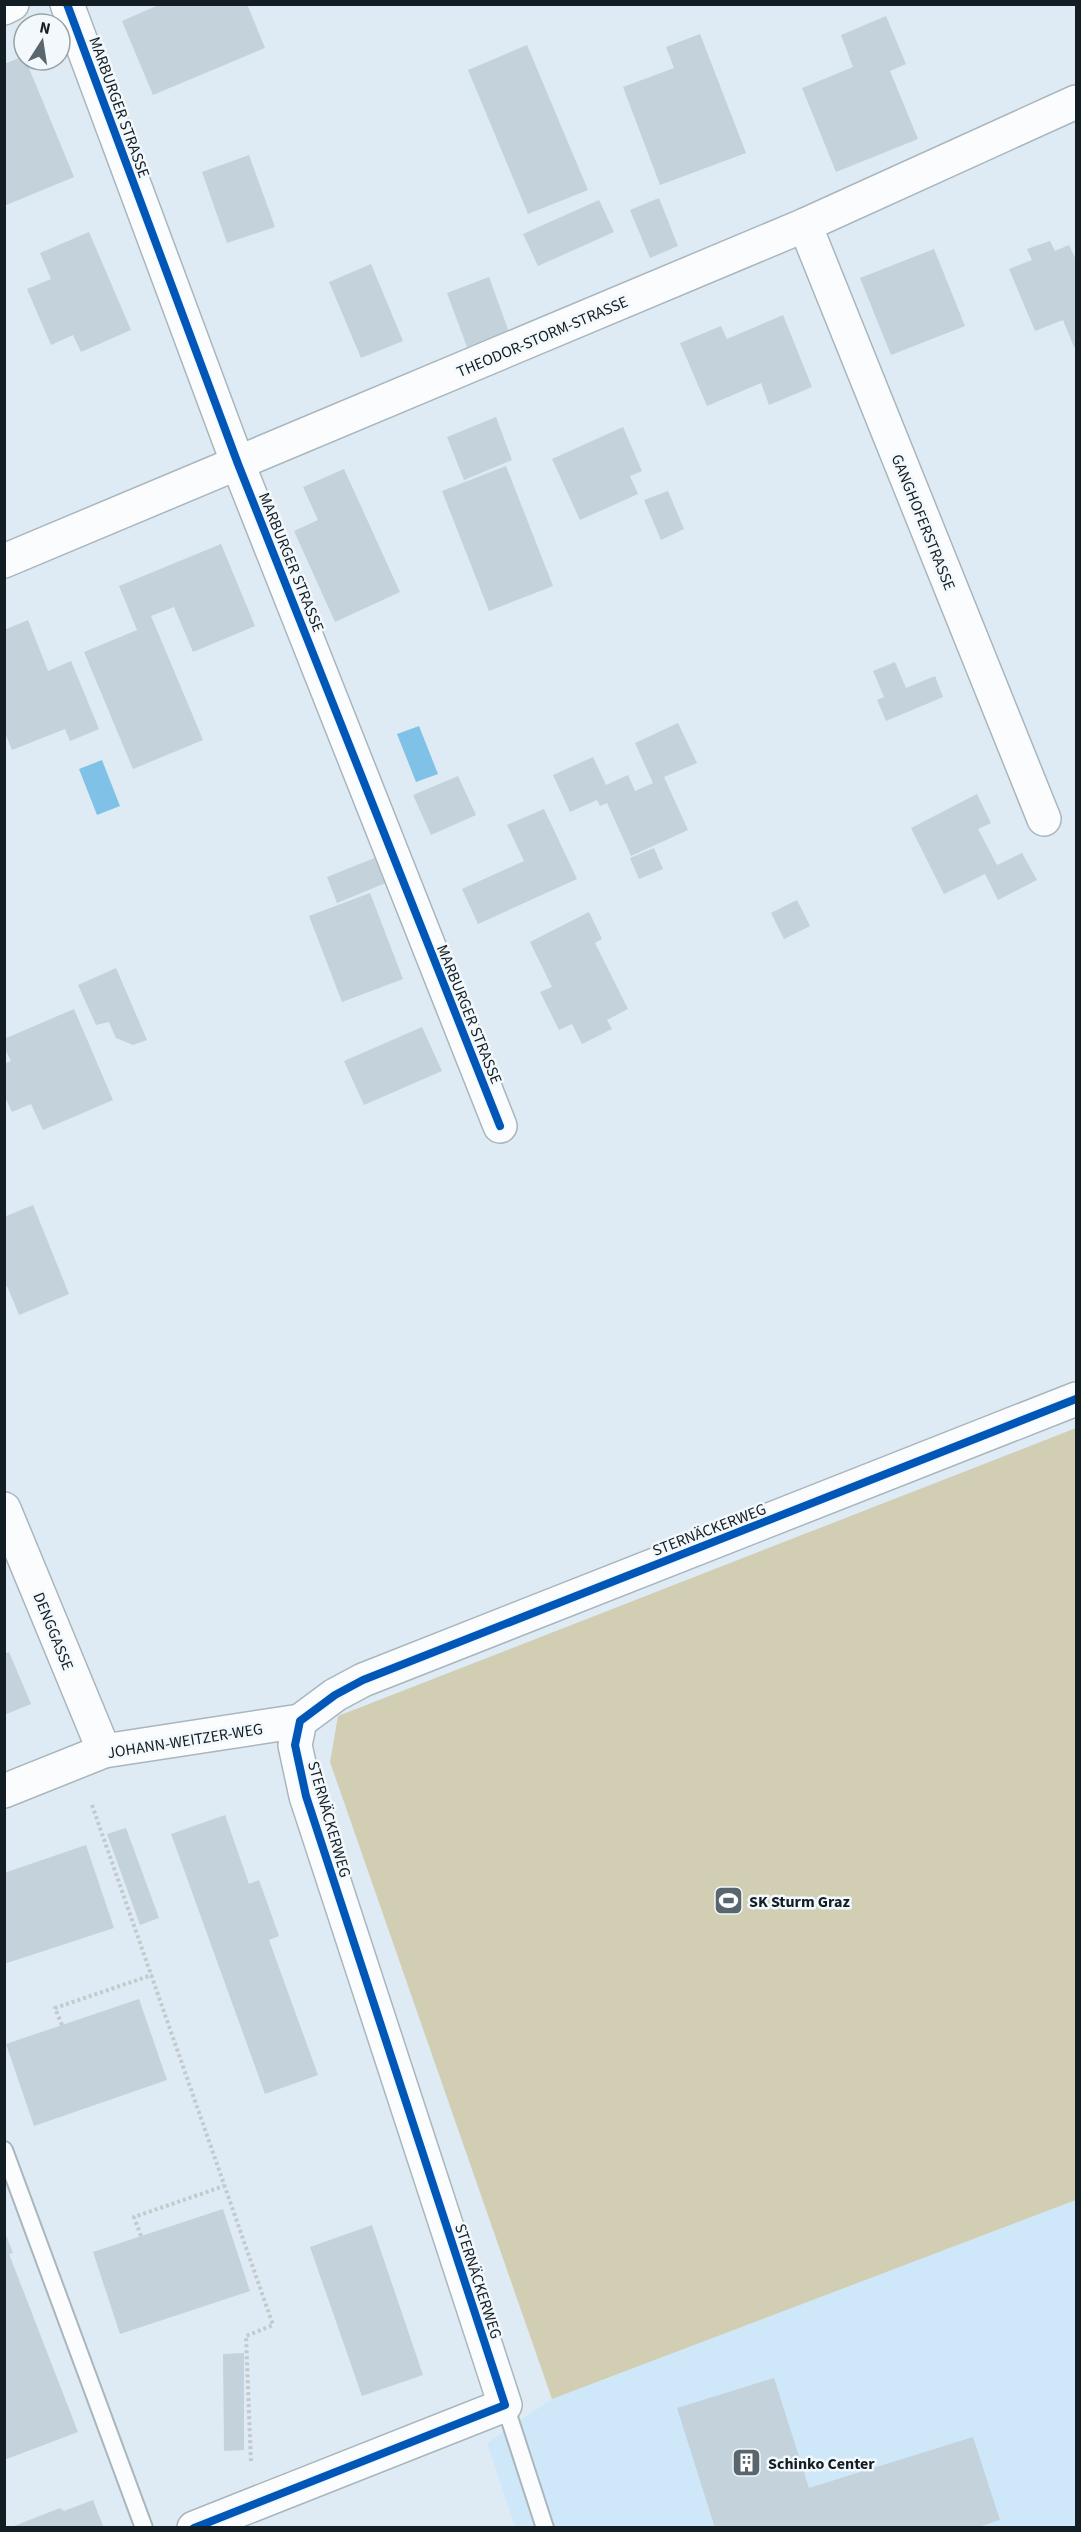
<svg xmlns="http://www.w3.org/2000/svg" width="1081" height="2532" font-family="'Source Sans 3',sans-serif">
	<rect width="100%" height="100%" fill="#deebf4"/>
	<path fill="#cee8f9" d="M 1076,2200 L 1076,2527 L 515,2527 L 487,2443 L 552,2399 Z"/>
	<path fill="#d1ceb4" d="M 1076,1428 L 1076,2200 L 552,2399 L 330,1762 L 338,1716 Z"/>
	<g fill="#80c2e7">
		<path d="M 419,726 L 438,774 L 416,782 L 397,734 Z"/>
		<path d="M 102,760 L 120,806 L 97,815 L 79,769 Z"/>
	</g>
	<g fill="#c3d2db">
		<path d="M 161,4 L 247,4 L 265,48 L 153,95 L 122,21 Z"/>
		<path d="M 886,16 L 906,64 L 890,71 L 918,139 L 836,172 L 802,88 L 853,67 L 841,35 Z"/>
		<path d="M 700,34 L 746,153 L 660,185 L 623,87 L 674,68 L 666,47 Z"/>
		<path d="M 527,45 L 588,190 L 528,214 L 468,70 Z"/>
		<path d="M 24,56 L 74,177 L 4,206 L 4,64 Z"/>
		<path d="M 249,155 L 275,227 L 227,243 L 202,172 Z"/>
		<path d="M 659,198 L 678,246 L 650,258 L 630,210 Z"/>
		<path d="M 599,200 L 614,232 L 538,266 L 523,234 Z"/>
		<path d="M 89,232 L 131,330 L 81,352 L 73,335 L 51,345 L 27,289 L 51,279 L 40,253 Z"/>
		<path d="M 1050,241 L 1055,251 L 1069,245 L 1076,260 L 1076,346 L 1074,347 L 1063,320 L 1035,331 L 1009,269 L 1032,260 L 1027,249 Z"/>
		<path d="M 934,249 L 965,326 L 891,355 L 860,278 Z"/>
		<path d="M 371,264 L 403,341 L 361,358 L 329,282 Z"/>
		<path d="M 489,277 L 509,332 L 467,347 L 447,293 Z"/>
		<path d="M 783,315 L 812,387 L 769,405 L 761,383 L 707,406 L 680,343 L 721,326 L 727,339 Z"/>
		<path d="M 496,417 L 512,460 L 464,480 L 447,437 Z"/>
		<path d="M 623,427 L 642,471 L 630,476 L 638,494 L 580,520 L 552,459 Z"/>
		<path d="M 506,466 L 553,586 L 489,611 L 442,491 Z"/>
		<path d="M 344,469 L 400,592 L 335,622 L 294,531 L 318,520 L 303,487 Z"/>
		<path d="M 668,491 L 684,529 L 661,540 L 644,500 Z"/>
		<path d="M 221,544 L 255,626 L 193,652 L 174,607 L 151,616 L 203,740 L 133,769 L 84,652 L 137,630 L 119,586 Z"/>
		<path d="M 28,620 L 48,671 L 71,661 L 99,729 L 70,741 L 65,729 L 12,750 L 4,731 L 4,630 Z"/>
		<path d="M 895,662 L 906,688 L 935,676 L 943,697 L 886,721 L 877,700 L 884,697 L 873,671 Z"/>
		<path d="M 678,723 L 697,763 L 664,777 L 688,830 L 631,856 L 607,803 L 600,806 L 597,800 L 570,812 L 553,775 L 593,757 L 606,785 L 628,775 L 635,791 L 653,783 L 635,743 Z"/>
		<path d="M 458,776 L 476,815 L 431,835 L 413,795 Z"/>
		<path d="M 977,794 L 991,823 L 978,829 L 997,865 L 1022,853 L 1037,880 L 998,900 L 985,874 L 944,894 L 911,828 Z"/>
		<path d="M 544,809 L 577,879 L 478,924 L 462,889 L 524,861 L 507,825 Z"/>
		<path d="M 654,848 L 663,869 L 639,879 L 630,858 Z"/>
		<path d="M 377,857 L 388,882 L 337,903 L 327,877 Z"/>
		<path d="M 370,893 L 403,979 L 342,1002 L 309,916 Z"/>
		<path d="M 797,900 L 810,926 L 784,939 L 771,913 Z"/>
		<path d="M 589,912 L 602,939 L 595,943 L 628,1009 L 607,1020 L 612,1029 L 582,1044 L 572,1024 L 559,1030 L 540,992 L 552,987 L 530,942 Z"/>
		<path d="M 116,968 L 147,1040 L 133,1045 L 116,1038 L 109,1022 L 96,1025 L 78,985 Z"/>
		<path d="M 74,1009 L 113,1100 L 43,1130 L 31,1104 L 12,1112 L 4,1095 L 4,1064 L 11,1061 L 4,1047 L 4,1039 Z"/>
		<path d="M 422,1027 L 442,1071 L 364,1105 L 344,1061 Z"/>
		<path d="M 33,1205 L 69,1294 L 19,1315 L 7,1286 L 4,1287 L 4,1217 Z"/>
		<path d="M 9,1652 L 31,1704 L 4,1715 L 4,1654 Z"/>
		<path d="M 225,1815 L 249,1884 L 259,1880 L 279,1936 L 269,1940 L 318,2075 L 265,2094 L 171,1834 Z"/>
		<path d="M 126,1828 L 159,1918 L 140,1925 L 107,1834 Z"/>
		<path d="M 86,1845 L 114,1928 L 4,1964 L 4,1873 Z"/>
		<path d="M 139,1999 L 167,2080 L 34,2126 L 6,2044 Z"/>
		<path d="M 223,2209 L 250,2291 L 120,2334 L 93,2252 Z"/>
		<path d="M 372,2225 L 423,2375 L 362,2396 L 310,2247 Z"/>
		<path d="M 4,2230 L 13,2253 L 9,2254 L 78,2432 L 4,2460 Z"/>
		<path d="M 244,2353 L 244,2450 L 224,2451 L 223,2354 Z"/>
		<path d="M 774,2378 L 809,2488 L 973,2437 L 1000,2520 L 975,2528 L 715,2528 L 677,2408 Z"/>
		<path d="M 93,2500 L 103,2526 L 99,2528 L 9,2528 L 60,2508 L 64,2511 Z"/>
	</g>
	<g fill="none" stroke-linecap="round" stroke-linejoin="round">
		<defs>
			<g id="lane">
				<path d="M 4,2150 L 144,2528"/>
				<path d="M 505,2405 L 545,2528"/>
			</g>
			<g id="street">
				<path d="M 67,4 L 238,464 L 500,1126"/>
				<path d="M 4,8 L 12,4"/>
				<path d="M 805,225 L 1044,819"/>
				<path d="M 4,561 L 805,225 L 1076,102"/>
				<path d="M 4,1509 L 104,1751"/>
				<path d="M 4,1791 L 104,1751 L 300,1721"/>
				<path d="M 194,2528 L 505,2405 L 306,1796 L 295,1745 L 300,1721 L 335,1695 L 363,1680 L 1076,1399"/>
			</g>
		</defs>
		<use href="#lane" stroke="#aab6bd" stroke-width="20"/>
		<use href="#street" stroke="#aab6bd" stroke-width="36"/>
		<g stroke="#c4c9cc" stroke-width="4" stroke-dasharray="3 3" stroke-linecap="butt">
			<path d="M 92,1805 L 273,2325 L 246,2336 L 251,2463"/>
			<path d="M 4,1871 L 5,1872"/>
			<path d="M 62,2025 L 55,2008 L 152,1975"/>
			<path d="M 141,2236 L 134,2217 L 224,2186"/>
		</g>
		<use href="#lane" stroke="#fafcfd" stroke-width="16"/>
		<use href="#street" stroke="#fafcfd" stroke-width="33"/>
		<defs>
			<g id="cycleway">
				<path d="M 67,4 L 238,464 L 500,1126"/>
				<path d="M 194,2528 L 505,2405 L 306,1796 L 295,1745 L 300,1721 L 335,1695 L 363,1680 L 1076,1399"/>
			</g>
		</defs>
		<use href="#cycleway" stroke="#f2f8fb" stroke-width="11"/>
		<use href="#cycleway" stroke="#0057b8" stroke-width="8"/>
	</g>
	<defs>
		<symbol id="stadium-square" viewBox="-11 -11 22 22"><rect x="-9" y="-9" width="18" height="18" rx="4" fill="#5a666d" stroke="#f2f8fb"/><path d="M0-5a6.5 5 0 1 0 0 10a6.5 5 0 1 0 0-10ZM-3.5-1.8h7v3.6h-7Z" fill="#fff"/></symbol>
		<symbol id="building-square" viewBox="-11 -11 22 22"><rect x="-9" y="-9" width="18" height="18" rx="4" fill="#5a666d" stroke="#f2f8fb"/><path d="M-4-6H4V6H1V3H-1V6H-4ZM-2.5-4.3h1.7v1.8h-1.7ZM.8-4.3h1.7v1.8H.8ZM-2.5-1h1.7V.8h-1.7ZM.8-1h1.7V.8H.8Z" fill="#fff"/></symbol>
	</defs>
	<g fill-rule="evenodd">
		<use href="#stadium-square" x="712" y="1884" width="33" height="33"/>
		<use href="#building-square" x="730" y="2446" width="33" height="33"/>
	</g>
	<g text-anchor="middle" stroke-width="5" stroke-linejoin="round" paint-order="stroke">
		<g font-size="16" fill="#131e24" stroke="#f2f8fb">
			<text transform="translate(120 107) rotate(70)" y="6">MARBURGER STRASSE</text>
			<text transform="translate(542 336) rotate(-23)" y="6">THEODOR-STORM-STRASSE</text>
			<text transform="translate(924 522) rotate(68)" y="6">GANGHOFERSTRASSE</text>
			<text transform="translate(292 562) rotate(68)" y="6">MARBURGER STRASSE</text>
			<text transform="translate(470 1014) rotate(68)" y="6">MARBURGER STRASSE</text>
			<text transform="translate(709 1529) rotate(-21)" y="6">STERNÄCKERWEG</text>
			<text transform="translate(54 1631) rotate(68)" y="6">DENGGASSE</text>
			<text transform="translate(185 1740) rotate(-9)" y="6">JOHANN-WEITZER-WEG</text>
			<text transform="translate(330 1819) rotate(74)" y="6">STERNÄCKERWEG</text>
			<text transform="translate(479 2281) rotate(72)" y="6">STERNÄCKERWEG</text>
		</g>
		<g font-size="16" font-weight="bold" fill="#131e24" stroke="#f2f8fb" text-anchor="start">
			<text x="749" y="1907">SK Sturm Graz</text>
			<text x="768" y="2469">Schinko Center</text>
		</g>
	</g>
	<rect width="1081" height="2532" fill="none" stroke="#131e24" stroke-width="12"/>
	<g transform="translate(42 42) rotate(12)"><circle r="28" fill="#f2f8fb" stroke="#99a1a5" stroke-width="1.5"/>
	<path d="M0-4.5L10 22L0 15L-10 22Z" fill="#5a666d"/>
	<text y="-9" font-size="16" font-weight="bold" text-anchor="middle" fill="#131e24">N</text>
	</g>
</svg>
